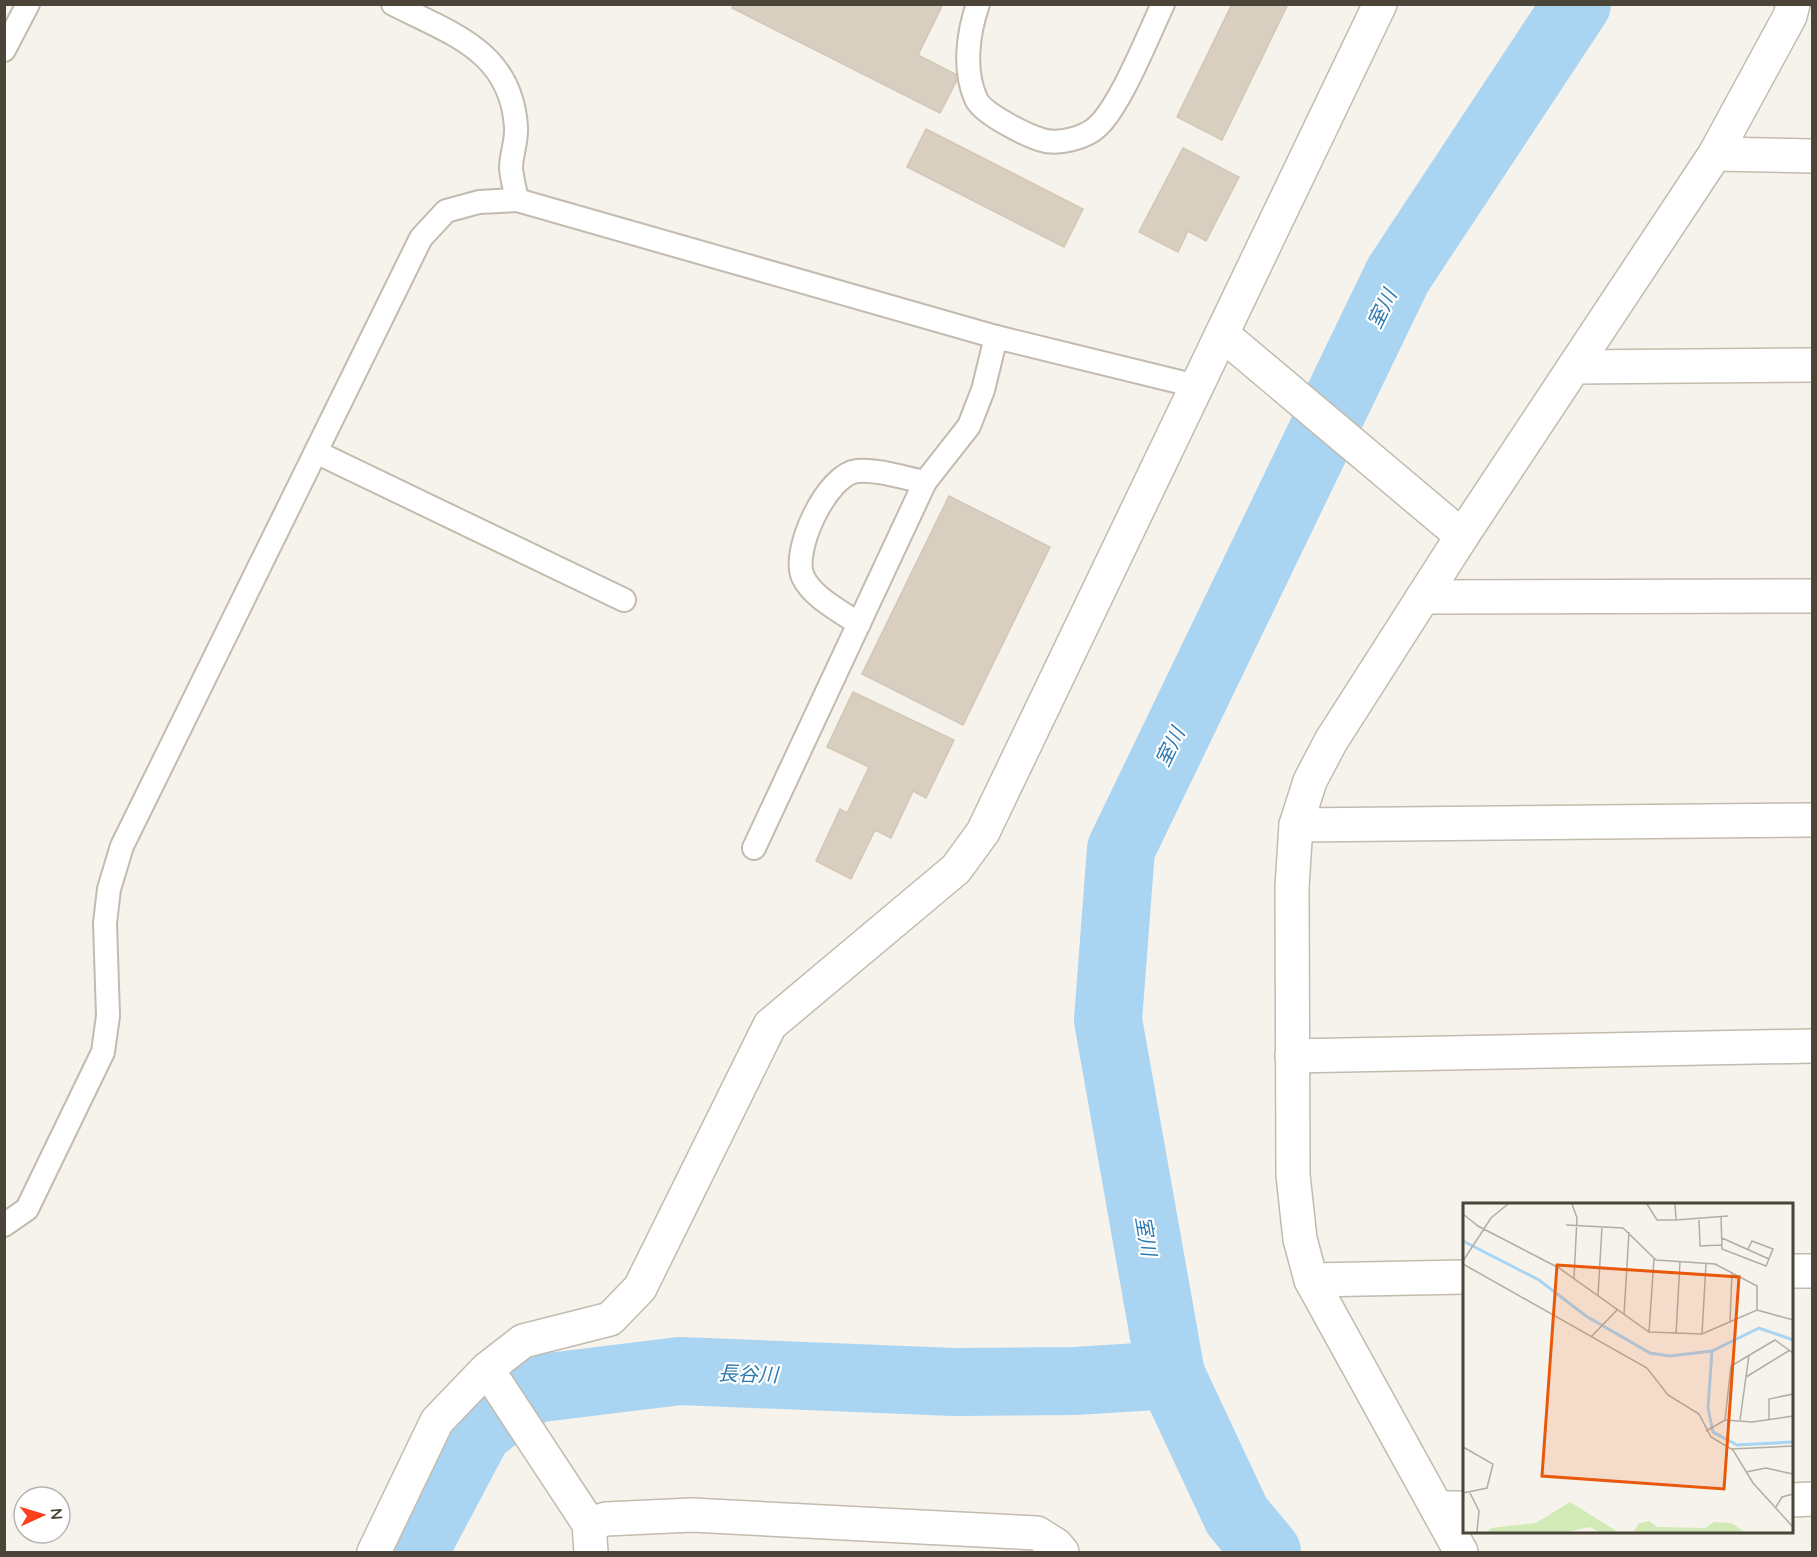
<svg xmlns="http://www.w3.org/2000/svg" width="1817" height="1557" font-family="Quicksand,'Noto Sans JP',sans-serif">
	<rect width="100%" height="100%" fill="#f6f3ec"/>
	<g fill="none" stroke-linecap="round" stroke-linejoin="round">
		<g stroke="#a9d4f2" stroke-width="68">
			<path d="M 414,1552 L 478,1431 L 533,1389 L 680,1371 L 954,1382 L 1075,1381 L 1171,1375"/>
			<path d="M 1267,1552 L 1237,1516 L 1171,1375 L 1108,1020 L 1121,849 L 1398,275 L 1577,4"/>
		</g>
	</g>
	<g fill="#d8cfc1" stroke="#d3c7b4" stroke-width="1.5">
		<path d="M 734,4 L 943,4 L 918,55 L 959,76 L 940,113 L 732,8 Z"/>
		<path d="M 1232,4 L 1288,4 L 1222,140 L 1177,117 Z"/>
		<path d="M 926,129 L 1083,209 L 1064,247 L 907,167 Z"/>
		<path d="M 1183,148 L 1239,177 L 1206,241 L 1188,231 L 1178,252 L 1139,232 Z"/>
		<path d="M 949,496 L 1050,547 L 963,725 L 862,674 Z"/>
		<path d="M 853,692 L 954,740 L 926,798 L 913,791 L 891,838 L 875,830 L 851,879 L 816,861 L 840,809 L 847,813 L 869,767 L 827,747 Z"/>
	</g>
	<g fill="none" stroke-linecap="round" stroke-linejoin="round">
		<defs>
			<g id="service">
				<path d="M 393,4 C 452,34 511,51 516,127 C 517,141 511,155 511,168 C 512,179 515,190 517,200"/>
				<path d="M 978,4 C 968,33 963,70 976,99 C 983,114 1026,135 1042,140 C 1058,145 1086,138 1098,126 C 1121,104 1148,36 1163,4"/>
				<path d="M 4,50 L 28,4"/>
				<path d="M 316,452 L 624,600"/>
				<path d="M 859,624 C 842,612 813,598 803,577 C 791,551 827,474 857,471 C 878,469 904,478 925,482"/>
				<path d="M 754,848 L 925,482 L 969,426 L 983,390 L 996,337"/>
				<path d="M 4,1225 L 27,1209 L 103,1052 L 108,1016 L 105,923 L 109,889 L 122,846 L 421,238 L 446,211 L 479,202 L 517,200 L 996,337 L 1196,386"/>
			</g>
			<g id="minor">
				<path d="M 1715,154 L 1812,156"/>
				<path d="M 1222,334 L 1462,536 L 1715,154 L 1790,16 L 1793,4"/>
				<path d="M 1574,367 L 1812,365"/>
				<path d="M 1423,597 L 1812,596"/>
				<path d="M 1296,825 L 1812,820"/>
				<path d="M 1292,1056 L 1812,1046"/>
				<path d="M 1792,1271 L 1812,1271"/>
				<path d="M 1311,1280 L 1464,1277"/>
				<path d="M 487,1369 L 589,1524 L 591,1552"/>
				<path d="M 1792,1500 L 1812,1499"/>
				<path d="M 1437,1508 L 1464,1508"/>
				<path d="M 589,1524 L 606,1519 L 692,1515 L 1037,1533 L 1056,1545 L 1062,1552"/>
				<path d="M 374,1552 L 437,1421 L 487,1369 L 523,1341 L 610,1319 L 640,1288 L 770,1025 L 956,869 L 983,832 L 1380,4"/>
			</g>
			<path id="tertiary" d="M 1461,1552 L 1311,1280 L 1300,1239 L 1293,1175 L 1292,887 L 1296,825 L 1310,781 L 1331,741 L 1462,536"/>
		</defs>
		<use href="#service" stroke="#c2bbae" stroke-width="26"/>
		<use href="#minor" stroke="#c2bbae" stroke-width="36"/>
		<use href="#tertiary" stroke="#c2bbae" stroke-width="36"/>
		<use href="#service" stroke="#fff" stroke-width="22"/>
		<use href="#minor" stroke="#fff" stroke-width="33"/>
		<use href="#tertiary" stroke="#fff" stroke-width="33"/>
	</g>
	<g text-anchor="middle" stroke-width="4.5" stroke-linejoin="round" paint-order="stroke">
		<g font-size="20" font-style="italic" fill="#2e7ab2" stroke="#fff">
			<text transform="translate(1382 309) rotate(-64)" y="7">室川</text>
			<text transform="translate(1170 747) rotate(-64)" y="7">室川</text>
			<text transform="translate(1146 1236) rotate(80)" y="7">室川</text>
			<text transform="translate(748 1374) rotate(2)" y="7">長谷川</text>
		</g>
	</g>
	<g transform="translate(1463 1203)">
		<rect width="330" height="330" fill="#f6f3ec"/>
		<path d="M 107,299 L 155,329 L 136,329 L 127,324 L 104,329 L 24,329 L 28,325 L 73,320 ZM 186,318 L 194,324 L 242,325 L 251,319 L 268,320 L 282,329 L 171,329 L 175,321 Z" fill="#d2eab5"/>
		<path fill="none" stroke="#a9d4f2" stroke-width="3" d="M 0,38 L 76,77 L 123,113 L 187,150 L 207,153 L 249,148 L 296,125 L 330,137M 249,148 L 245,205 L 250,229 L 274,242 L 330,239"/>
		<path fill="none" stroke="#b2ada4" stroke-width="1.5" d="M 109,1 L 114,15 L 111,75M 184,1 L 194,17 L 213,17M 212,1 L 213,17 L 265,13M 0,11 L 15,23 L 96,65 L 186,129 L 239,131 L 294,107 L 330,117M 258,14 L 259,46 L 303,63 L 310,46 L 289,38 L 285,46M 236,17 L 237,43 L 259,42M 103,22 L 160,25 L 193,57 L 252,61 L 294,83 L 294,107M 259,35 L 306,56M 0,58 L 28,15 L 45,1M 0,61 L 184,165 L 205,192 L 236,211 L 248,234 L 270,247 L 290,280 L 330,324M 135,93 L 139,24M 161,112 L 166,29M 267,118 L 269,69M 186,129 L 191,56M 213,131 L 217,59M 239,131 L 243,61M 128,134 L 154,107M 283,174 L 327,147M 262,217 L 268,163 L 312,137 L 330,150M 277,217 L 286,152M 306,217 L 306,196 L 330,191M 243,228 L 262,217 L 289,219 L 330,213M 0,244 L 30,261 L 24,285 L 0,290M 268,246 L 330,243M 283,269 L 303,265 L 330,271M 7,290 L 16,308 L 14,329M 313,304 L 319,294 L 330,291"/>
		<path fill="#e8590c" fill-opacity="0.15" stroke="#e8590c" stroke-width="3" d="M 94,62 L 276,74 L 261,286 L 79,273 Z"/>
		<rect width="330" height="330" fill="none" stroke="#4b4439" stroke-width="3"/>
	</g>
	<rect width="1817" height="1557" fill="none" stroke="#4b4439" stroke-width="12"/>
	<g transform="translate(42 1515) rotate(86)"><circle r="28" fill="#ffffff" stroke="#b7b4b0" stroke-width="1.5"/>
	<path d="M0-4.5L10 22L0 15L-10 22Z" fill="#fc3f1d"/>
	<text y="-9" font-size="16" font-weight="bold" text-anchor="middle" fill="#4b4439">N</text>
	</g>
</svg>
